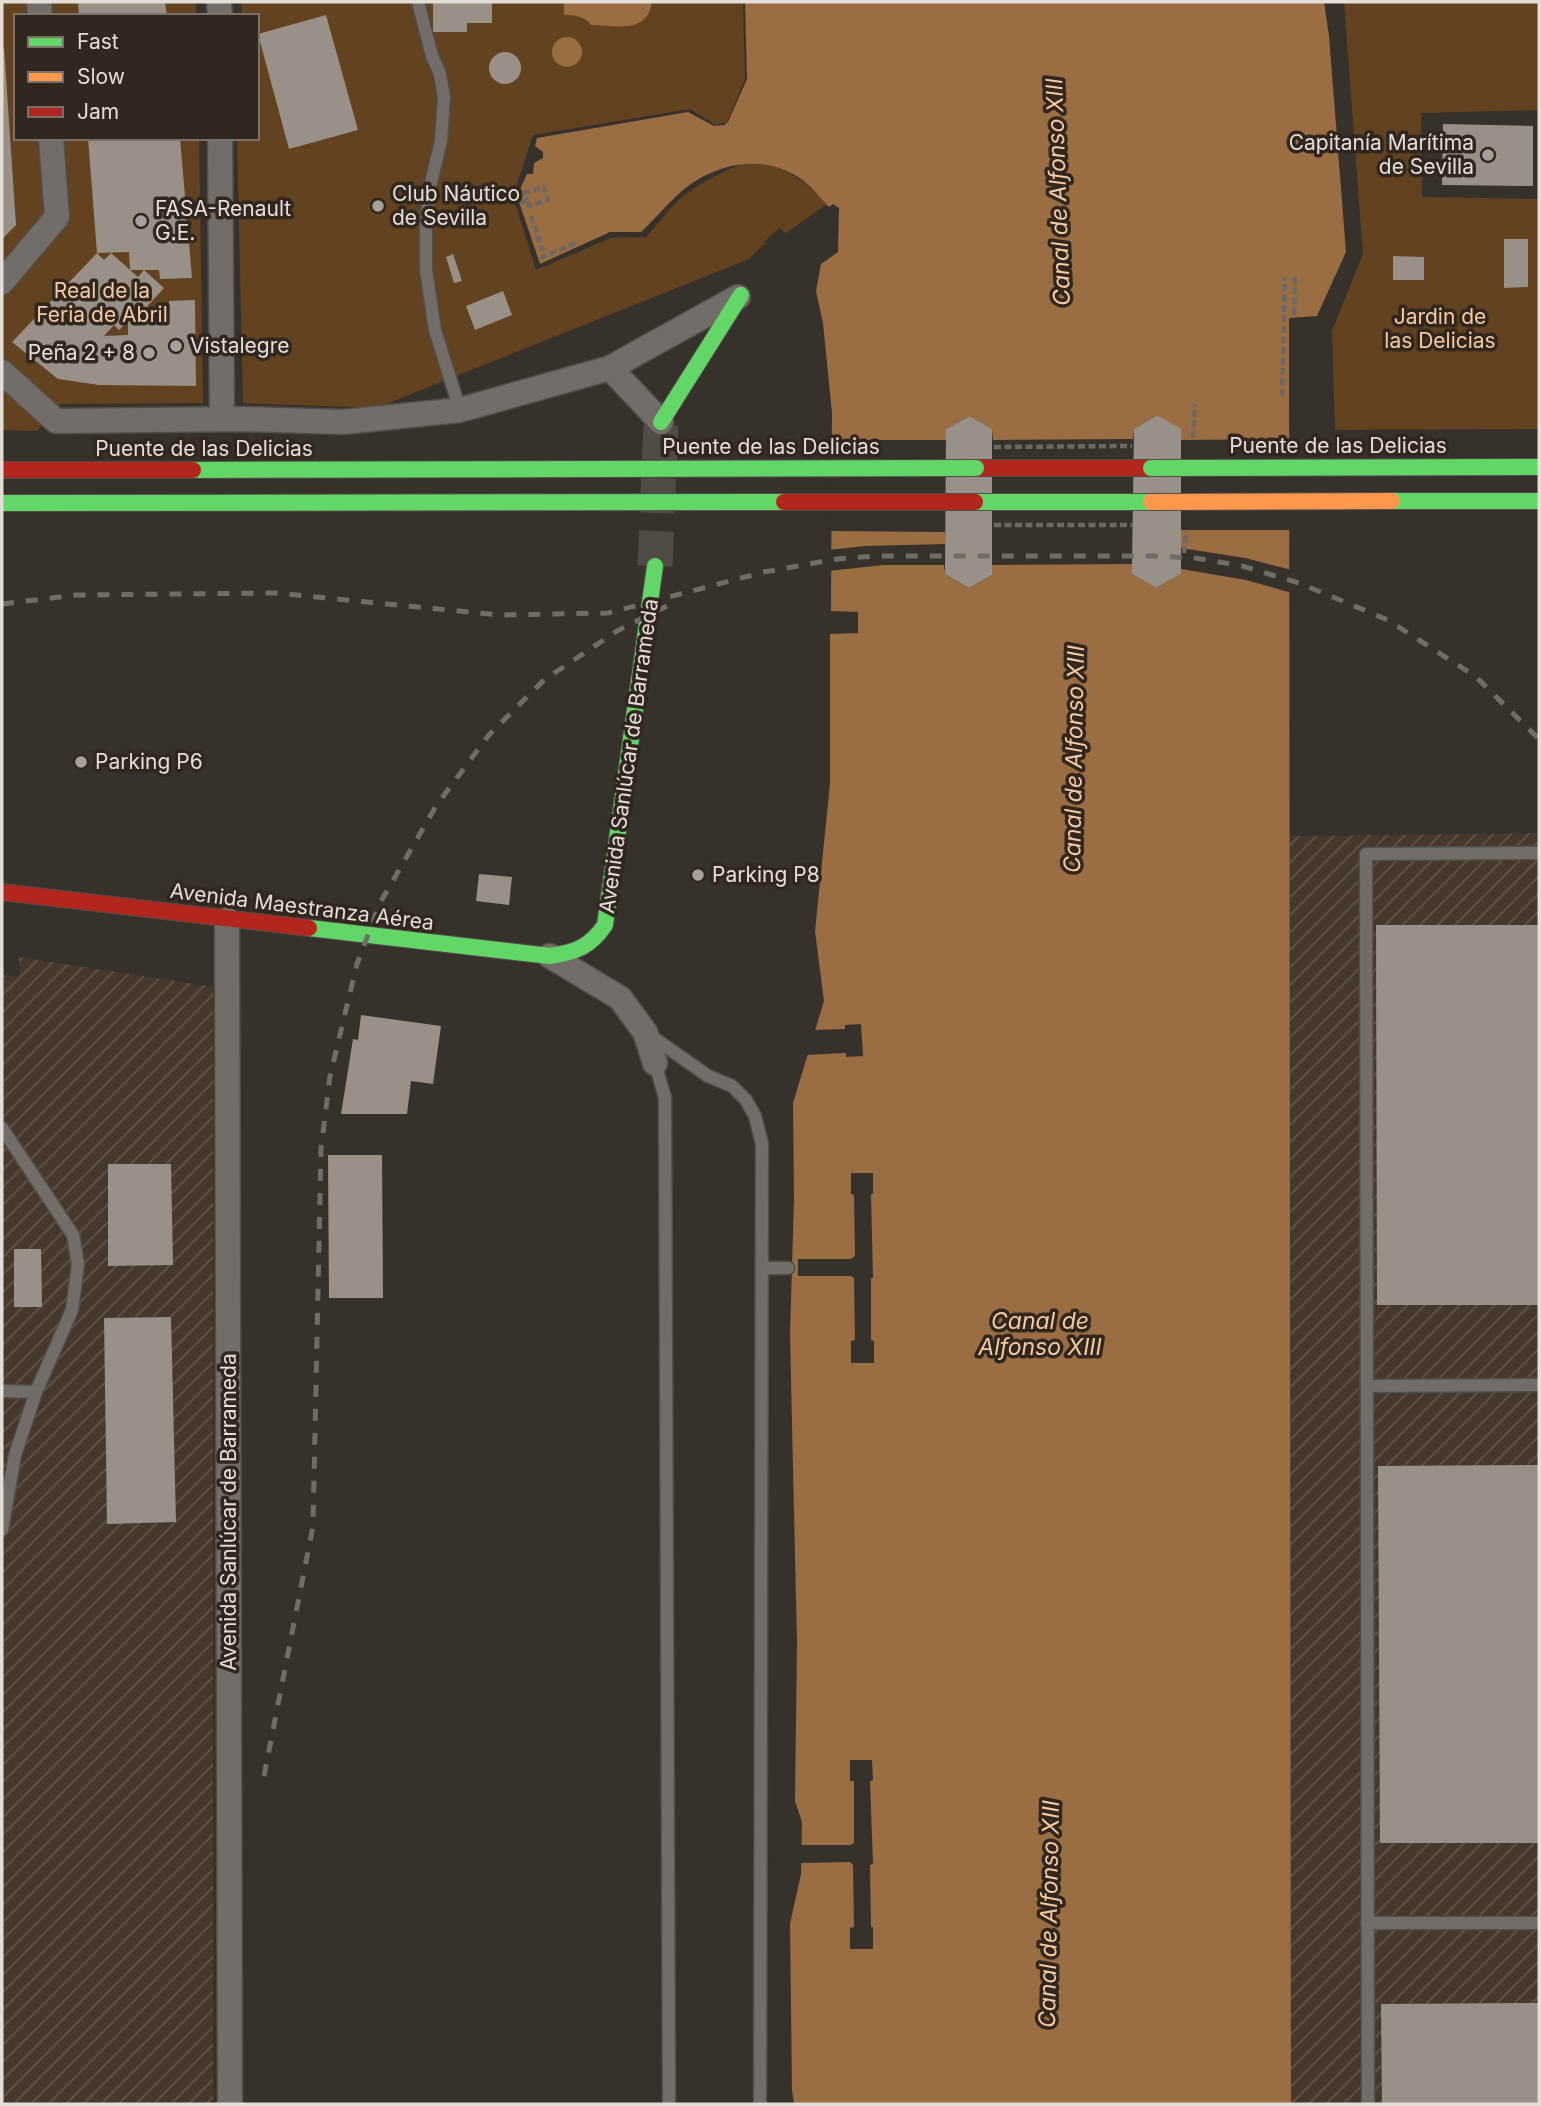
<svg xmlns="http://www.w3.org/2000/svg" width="1541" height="2106" font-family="Inter,sans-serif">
	<defs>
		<pattern id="industrial-furrows" width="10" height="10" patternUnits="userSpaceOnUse" patternTransform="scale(1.75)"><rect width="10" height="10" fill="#46382c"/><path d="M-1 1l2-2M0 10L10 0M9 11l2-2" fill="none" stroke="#61544a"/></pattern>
	</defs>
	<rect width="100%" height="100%" fill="#37312c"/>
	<g fill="url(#industrial-furrows)">
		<path d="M 1539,833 L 1539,2104 L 1291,2104 L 1290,836 Z"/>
		<path d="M 19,957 L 213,987 L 213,2104 L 2,2104 L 2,975 L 20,977 Z"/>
	</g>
	<g fill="#634220">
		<path d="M 2,2 L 196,2 L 196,16 L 16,16 L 16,138 L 199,138 L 203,403 L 60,404 L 37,431 L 2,430 Z"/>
		<path d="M 241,2 L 743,2 L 745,79 L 727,122 L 716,125 L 690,109 L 533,135 L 513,196 L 536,270 L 611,238 L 646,237 C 659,223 672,204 687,193 C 699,184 738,163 748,163 C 782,162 807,182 827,204 L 786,233 L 779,228 L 763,243 L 770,244 L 763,245 L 749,259 L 376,408 L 243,403 L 237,138 L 257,138 L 257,16 L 242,16 Z"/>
		<path d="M 1344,2 L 1539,2 L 1539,110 L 1421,113 L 1422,197 L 1539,199 L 1539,429 L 1335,430 L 1332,331 L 1363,254 Z"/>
	</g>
	<g fill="#9a6d42">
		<path d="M 564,2 L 652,2 C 647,35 616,25 591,25 C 586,16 573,15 564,15 Z"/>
		<path d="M 745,2 L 1324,2 L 1329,36 L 1346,252 L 1317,316 L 1289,318 L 1291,2104 L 794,2104 L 792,2090 L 790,1924 L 801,1874 L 802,1822 L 795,1801 L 797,1643 L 790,1335 L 794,1199 L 793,1103 L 824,1001 L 815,931 L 830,784 L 830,634 L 858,633 L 858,612 L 831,611 L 832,413 L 823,323 L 816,291 L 821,264 L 838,252 L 839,208 L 833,204 L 829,207 C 818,195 808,182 793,174 C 758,154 713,165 683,190 C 668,203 655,219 641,232 L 610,232 L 540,264 L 517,196 L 527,174 L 533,174 L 534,163 L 543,158 L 543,152 L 535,146 L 537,138 L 688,112 L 714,126 L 724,125 L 728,122 L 747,79 Z"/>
		<circle cx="567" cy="52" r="15"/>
	</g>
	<g fill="#37312c">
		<path d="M 1157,415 L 1181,440 L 1292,439 L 1292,530 L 1181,530 L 1181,548 L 1245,558 L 1292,570 L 1292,593 L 1246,580 L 1181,569 L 1181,574 L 1156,588 L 1132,574 L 1132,564 L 992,565 L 992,575 L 969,588 L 945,574 L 944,565 L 884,565 L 828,571 L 828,550 L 865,546 L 945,544 L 945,532 L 828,531 L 829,440 L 946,440 L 946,429 L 970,416 L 992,429 L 993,440 L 1133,439 L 1134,429 Z"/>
		<path d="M 861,1024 L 863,1056 L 846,1057 L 846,1053 L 804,1055 L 812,1030 L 845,1029 L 845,1025 Z"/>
		<path d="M 851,1173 L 873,1173 L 873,1194 L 871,1194 L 873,1278 L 871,1278 L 871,1340 L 874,1341 L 874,1363 L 851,1363 L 851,1341 L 855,1340 L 854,1278 L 851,1276 L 798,1276 L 798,1259 L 851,1259 L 855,1256 L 854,1195 L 851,1194 Z"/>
		<path d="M 850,1760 L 872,1760 L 873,1780 L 870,1781 L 873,1864 L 870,1865 L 871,1927 L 873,1927 L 873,1949 L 850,1949 L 850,1928 L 854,1927 L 853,1865 L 850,1862 L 798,1863 L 798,1845 L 850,1845 L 854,1843 L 854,1781 L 850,1781 Z"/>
	</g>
	<g fill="#999088" fill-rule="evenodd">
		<path d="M 78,2 L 165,2 L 167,16 L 79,16 Z"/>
		<path d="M 433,2 L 492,2 L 492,23 L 467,23 L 467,32 L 433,32 Z"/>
		<path d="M 326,15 L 358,130 L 289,149 L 258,34 Z"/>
		<path d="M 2,48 L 4,48 L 16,225 L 2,239 Z"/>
		<circle cx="505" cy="68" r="16"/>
		<path d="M 1443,124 L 1533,126 L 1533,186 L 1442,185 Z"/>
		<path d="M 88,138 L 180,138 L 192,278 L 160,279 L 159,270 L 130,270 L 129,252 L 97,253 Z"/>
		<path d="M 1504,239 L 1528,239 L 1528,287 L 1504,288 Z"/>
		<path d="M 97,253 L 104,260 L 111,253 L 138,277 L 144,270 L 164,288 L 142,312 L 156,312 L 156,306 L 169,305 L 169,301 L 195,300 L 196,386 L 99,385 L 58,379 L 12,342 ZM 140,310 L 142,312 L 142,321 L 128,321 ZM 128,321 L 128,335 L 104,336 L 114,325 L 119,330 Z"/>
		<path d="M 453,254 L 462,281 L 454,283 L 446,257 Z"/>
		<path d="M 1393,256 L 1424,257 L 1424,280 L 1393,280 Z"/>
		<path d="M 503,291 L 512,315 L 475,330 L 466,306 Z"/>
		<path d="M 1157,415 L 1181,429 L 1181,574 L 1156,588 L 1132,574 L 1132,564 L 1134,429 Z"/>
		<path d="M 970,416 L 992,429 L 992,575 L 969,588 L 945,574 L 946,429 Z"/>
		<path d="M 479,874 L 512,877 L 509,905 L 476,901 Z"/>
		<path d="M 1376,925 L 1538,925 L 1539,1305 L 1377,1305 Z"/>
		<path d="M 361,1015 L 441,1026 L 433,1084 L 411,1081 L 407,1114 L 341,1114 L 353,1039 L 358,1040 Z"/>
		<path d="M 328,1155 L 382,1155 L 383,1298 L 329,1298 Z"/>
		<path d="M 108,1164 L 171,1164 L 173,1265 L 108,1266 Z"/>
		<path d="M 14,1249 L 41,1249 L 42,1307 L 14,1307 Z"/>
		<path d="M 171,1317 L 176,1522 L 107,1524 L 104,1318 Z"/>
		<path d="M 1539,1465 L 1539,1843 L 1380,1843 L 1378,1466 Z"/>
		<path d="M 1539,2003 L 1539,2104 L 1382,2104 L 1381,2004 Z"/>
	</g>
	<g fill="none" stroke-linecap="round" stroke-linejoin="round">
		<path stroke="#514b46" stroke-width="35" stroke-dasharray="35 18" stroke-linecap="butt" d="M 655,566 L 661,422"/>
		<defs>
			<g id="lane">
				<path d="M 418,2 L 432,56 L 440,74 L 444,97 L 441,141 L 429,191 L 426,229 L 426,270 L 435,330 L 460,410"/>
				<path d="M 648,1034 L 708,1076 L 732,1086 L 746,1100 L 755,1116 L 762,1144 L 760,2104"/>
				<path d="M 655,1063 L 665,1098 L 669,2104"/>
				<path d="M 2,1128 L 73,1235 L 78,1264 L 72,1310 L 36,1392"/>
				<path d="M 762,1268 L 788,1268"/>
				<path d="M 1367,1386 L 1539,1385"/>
				<path d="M 2,1391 L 36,1392 L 15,1455 L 2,1530"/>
				<path d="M 1367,1923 L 1539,1923"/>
				<path d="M 1368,2104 L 1366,854 L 1539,853"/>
			</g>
			<g id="street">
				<path d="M 39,2 L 40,16"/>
				<path d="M 219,2 L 220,16"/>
				<path d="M 220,138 L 222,419"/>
				<path d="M 2,282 L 57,217 L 51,138"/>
				<path d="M 610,368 L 661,422"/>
				<path d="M 2,372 L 56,421 L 243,419 L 343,422 L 460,410 L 610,368 L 738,297"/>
				<path d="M 227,920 L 230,2104"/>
				<path d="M 550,956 L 620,998 L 645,1032 L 655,1063"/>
			</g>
			<g id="fast">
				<path d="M 661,422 L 741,295"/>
				<path d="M 975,502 L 1151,502"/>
				<path d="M 309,928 L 550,956 C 576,952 590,947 605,925 L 655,566"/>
			</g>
			<g id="jam">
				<path d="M 976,468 L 1151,468"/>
				<path d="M 2,892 L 309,928"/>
			</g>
		</defs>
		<use href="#lane" stroke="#514d48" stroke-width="15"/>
		<use href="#street" stroke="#514d48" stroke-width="27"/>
		<use href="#fast" stroke="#514d48" stroke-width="18"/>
		<use href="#jam" stroke="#514d48" stroke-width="18"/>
		<g stroke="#6d6864" stroke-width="4.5" stroke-dasharray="7 3.5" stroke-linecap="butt">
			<path d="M 519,202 L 527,200 L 529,206 L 548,200 L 544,187 L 524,193 L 527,200"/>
			<path d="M 531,216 L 543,251"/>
			<path d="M 540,258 L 578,242"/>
			<path d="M 1294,315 L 1295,277"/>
			<path d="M 1282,396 L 1285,277"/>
			<path d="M 1193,438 L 1195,404"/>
			<path d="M 1184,553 L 1186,531"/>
		</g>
		<use href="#lane" stroke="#726d69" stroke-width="12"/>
		<use href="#street" stroke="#726d69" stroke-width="24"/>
		<use href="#fast" stroke="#63d668" stroke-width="16"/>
		<use href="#jam" stroke="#b3261e" stroke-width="16"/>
		<g stroke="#726c68" stroke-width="5" stroke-dasharray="12 12" stroke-linecap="butt">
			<path d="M 2,604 L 76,595 L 276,593 L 499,615 L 608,613 L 764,572 L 837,559 L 875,556 L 1151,556 L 1195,558 L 1242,566 L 1299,583 L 1388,620 L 1475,676 L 1539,739"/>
			<path d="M 264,1776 L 313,1526 L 321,1149 L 330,1076 L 357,964 L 380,903 L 436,806 L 488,736 L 544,680 L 617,631 L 677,601"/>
		</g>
		<defs>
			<g id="fast-bridge">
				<path d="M 1151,468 L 1539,467"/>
				<path d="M 193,470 L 976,468"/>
				<path d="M 1392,501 L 1539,501"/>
				<path d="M 3,503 L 784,502"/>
			</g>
			<path id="slow-bridge" d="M 1151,502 L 1392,501"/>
			<g id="jam-bridge">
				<path d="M 2,470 L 193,470"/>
				<path d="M 784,502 L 975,502"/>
			</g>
		</defs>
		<use href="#fast-bridge" stroke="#514d48" stroke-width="18" stroke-linecap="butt"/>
		<use href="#slow-bridge" stroke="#514d48" stroke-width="18" stroke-linecap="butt"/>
		<use href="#jam-bridge" stroke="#514d48" stroke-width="18" stroke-linecap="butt"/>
		<g stroke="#6d6864" stroke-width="4.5" stroke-dasharray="7 3.5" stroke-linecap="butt">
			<path d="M 994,447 L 1132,446"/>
			<path d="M 994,525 L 1132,525"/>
		</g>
		<use href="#fast-bridge" stroke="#63d668" stroke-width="16"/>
		<use href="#slow-bridge" stroke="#ff974d" stroke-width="16"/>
		<use href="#jam-bridge" stroke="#b3261e" stroke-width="16"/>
	</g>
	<g fill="#a7a19c" stroke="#31271f" stroke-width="2.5">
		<circle cx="1488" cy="155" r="7"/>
		<circle cx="378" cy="206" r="7"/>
		<circle cx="141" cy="221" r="7"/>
		<circle cx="176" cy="346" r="7"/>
		<circle cx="149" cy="353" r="7"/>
		<circle cx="81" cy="762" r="7"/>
		<circle cx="698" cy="875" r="7"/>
	</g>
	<g text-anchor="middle" stroke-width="7" stroke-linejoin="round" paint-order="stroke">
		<g font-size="21" fill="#e4ddd8" stroke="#31271f" text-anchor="start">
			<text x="1474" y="150" text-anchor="end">Capitanía Marítima<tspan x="1474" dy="24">de Sevilla</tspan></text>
			<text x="392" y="201">Club Náutico<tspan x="392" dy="24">de Sevilla</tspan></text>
			<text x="155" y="216">FASA-Renault<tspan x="155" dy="24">G.E.</tspan></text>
			<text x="190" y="353">Vistalegre</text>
			<text x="135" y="360" text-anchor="end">Peña 2 + 8</text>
			<text x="95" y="769">Parking P6</text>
			<text x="712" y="882">Parking P8</text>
		</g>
		<g font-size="21" fill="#f5caa3" stroke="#31271f">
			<text x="102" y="298">Real de la<tspan x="102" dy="24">Feria de Abril</tspan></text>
			<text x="1440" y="324">Jardin de<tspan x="1440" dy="24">las Delicias</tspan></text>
		</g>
		<g font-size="21" fill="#e4ddd8" stroke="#31271f">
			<text x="1338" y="453">Puente de las Delicias</text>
			<text x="771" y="454">Puente de las Delicias</text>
			<text x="204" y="456">Puente de las Delicias</text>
			<text transform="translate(629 756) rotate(-82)" y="7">Avenida Sanlúcar de Barrameda</text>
			<text transform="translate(302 907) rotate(7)" y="7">Avenida Maestranza Aérea</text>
			<text transform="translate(229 1512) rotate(-90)" y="7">Avenida Sanlúcar de Barrameda</text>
		</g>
		<g font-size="23" font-style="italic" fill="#f5caa3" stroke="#31271f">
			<text transform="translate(1058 192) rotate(-92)" y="8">Canal de Alfonso XIII</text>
			<text transform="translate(1074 759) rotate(-89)" y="8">Canal de Alfonso XIII</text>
			<text x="1040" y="1329">Canal de<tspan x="1040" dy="26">Alfonso XIII</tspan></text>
			<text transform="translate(1049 1914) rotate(-89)" y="8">Canal de Alfonso XIII</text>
		</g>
	</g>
	<rect width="1541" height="2106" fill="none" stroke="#e4ddd8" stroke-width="7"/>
	<rect x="14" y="14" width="245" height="126" fill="#31271f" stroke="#797069" stroke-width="2"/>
	<rect x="28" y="37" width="35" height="10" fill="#63d668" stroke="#797069" stroke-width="2"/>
	<text x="77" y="49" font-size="21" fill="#e4ddd8">Fast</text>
	<rect x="28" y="72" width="35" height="10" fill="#ff974d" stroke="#797069" stroke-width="2"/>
	<text x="77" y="84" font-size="21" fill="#e4ddd8">Slow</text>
	<rect x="28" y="107" width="35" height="10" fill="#b3261e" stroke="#797069" stroke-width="2"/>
	<text x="77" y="119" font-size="21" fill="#e4ddd8">Jam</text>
</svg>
